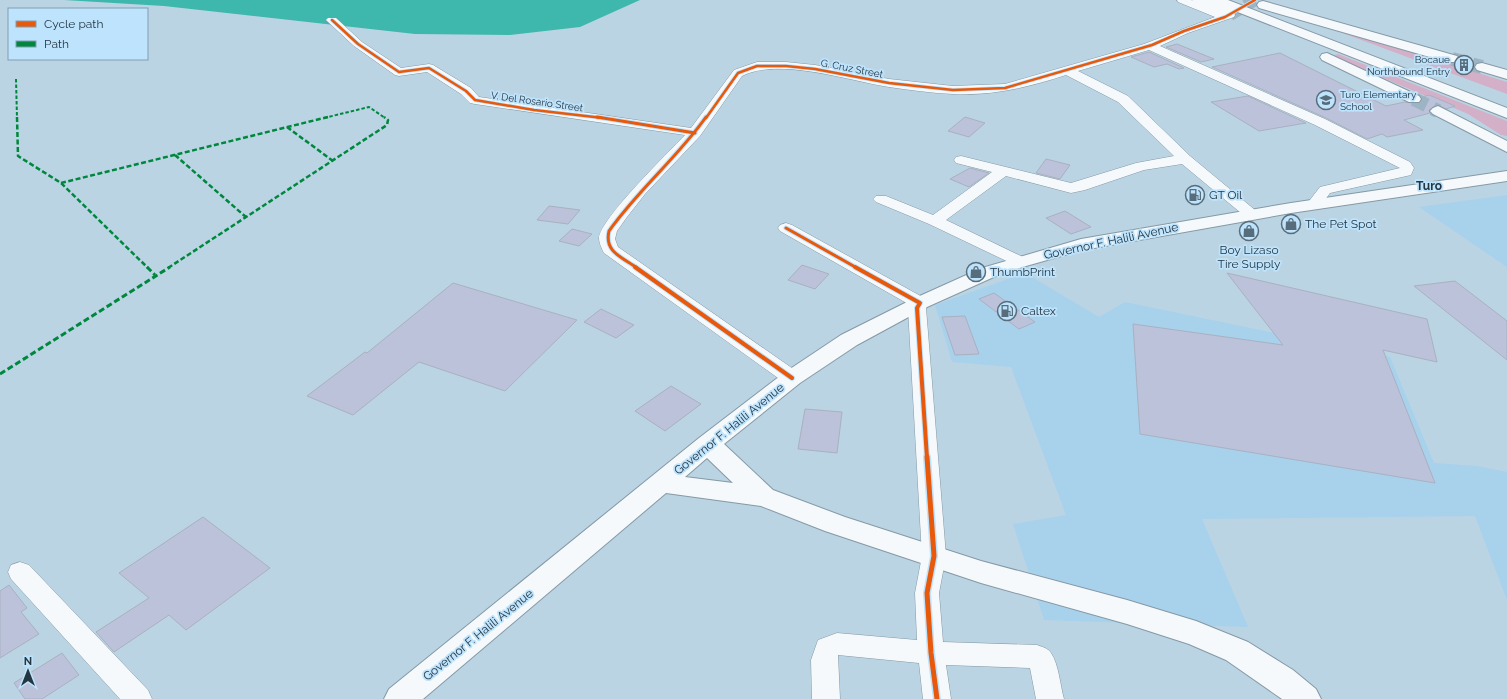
<svg xmlns="http://www.w3.org/2000/svg" width="1507" height="699" font-family="Raleway,sans-serif">
	<rect width="100%" height="100%" fill="#bad4e4"/>
	<g fill="#a8d1ec">
		<path d="M 1507,195 L 1507,267 L 1419,207 Z"/>
		<path d="M 1025,273 L 1099,317 L 1125,302 L 1390,357 L 1434,463 L 1477,466 L 1507,472 L 1507,600 L 1475,516 L 1202,519 L 1248,627 L 1044,620 L 1013,524 L 1066,515 L 1011,367 L 952,362 L 935,305 Z"/>
	</g>
	<g fill="#d3b0c7">
		<path d="M 1332,27 L 1507,82 L 1507,94 L 1329,28 Z"/>
		<path d="M 1338,54 L 1507,121 L 1507,136 L 1501,135 L 1468,114 L 1332,56 Z"/>
	</g>
	<path fill="#3eb7ac" d="M 64,0 L 640,0 L 580,27 L 510,35 L 415,34 L 164,6 Z"/>
	<g fill="#bcc2da" stroke="#a8b1c0">
		<path d="M 1177,44 L 1214,59 L 1201,62 L 1166,47 Z"/>
		<path d="M 1149,52 L 1184,68 L 1179,69 L 1167,64 L 1154,67 L 1131,57 Z"/>
		<path d="M 1280,53 L 1386,106 L 1405,102 L 1419,104 L 1422,100 L 1422,97 L 1429,95 L 1455,106 L 1446,109 L 1437,105 L 1429,110 L 1430,113 L 1404,120 L 1423,130 L 1387,137 L 1382,134 L 1367,139 L 1326,118 L 1212,67 Z"/>
		<path d="M 1248,96 L 1306,123 L 1259,131 L 1211,102 Z"/>
		<path d="M 965,117 L 985,123 L 969,137 L 948,131 Z"/>
		<path d="M 1046,159 L 1070,165 L 1060,179 L 1036,173 Z"/>
		<path d="M 970,168 L 989,173 L 969,187 L 950,179 Z"/>
		<path d="M 549,206 L 580,210 L 568,224 L 537,220 Z"/>
		<path d="M 1065,211 L 1091,227 L 1071,234 L 1046,218 Z"/>
		<path d="M 572,229 L 592,234 L 579,246 L 559,241 Z"/>
		<path d="M 802,265 L 829,274 L 815,289 L 788,280 Z"/>
		<path d="M 1227,273 L 1427,319 L 1437,362 L 1383,350 L 1435,483 L 1140,434 L 1133,324 L 1283,345 Z"/>
		<path d="M 1455,281 L 1507,321 L 1507,360 L 1414,286 Z"/>
		<path d="M 453,283 L 577,320 L 505,391 L 419,362 L 353,415 L 307,396 L 365,352 L 367,353 Z"/>
		<path d="M 994,293 L 1035,322 L 1019,329 L 979,299 Z"/>
		<path d="M 601,309 L 634,325 L 616,338 L 584,322 Z"/>
		<path d="M 965,316 L 979,354 L 955,355 L 942,317 Z"/>
		<path d="M 671,386 L 701,404 L 665,431 L 635,411 Z"/>
		<path d="M 805,409 L 842,412 L 837,453 L 798,449 Z"/>
		<path d="M 203,517 L 270,568 L 186,630 L 169,615 L 114,652 L 96,632 L 149,598 L 119,573 Z"/>
		<path d="M 9,585 L 27,608 L 21,612 L 39,634 L 0,658 L 0,591 Z"/>
		<path d="M 62,653 L 79,675 L 42,699 L 25,699 L 14,683 Z"/>
	</g>
	<g fill="none" stroke-linecap="round" stroke-linejoin="round">
		<path stroke="#9cb4c4" stroke-width="12" stroke-dasharray="12 6" stroke-linecap="butt" d="M 1230,15 L 1255,0"/>
		<g stroke="#9cb4c4" stroke-width="14" stroke-dasharray="14 7" stroke-linecap="butt">
			<path d="M 1452,59 L 1482,67"/>
			<path d="M 1414,99 L 1438,111"/>
		</g>
		<defs>
			<g id="minor">
				<path d="M 1177,0 L 1191,0 L 1225,13 L 1234,13 L 1235,15 L 1234,17 L 1188,33 L 1160,46 L 1325,119 L 1410,162 L 1414,168 L 1411,175 L 1330,193 L 1319,208 L 1309,208 L 1306,205 L 1320,187 L 1400,168 L 1315,125 L 1149,50 L 1078,71 L 1128,96 L 1190,156 L 1261,215 L 1259,218 L 1247,218 L 1182,164 L 1144,170 L 1085,190 L 1071,193 L 1006,176 L 946,220 L 1025,258 L 1027,262 L 1025,266 L 1019,267 L 929,224 L 876,202 L 873,199 L 876,196 L 886,196 L 933,215 L 992,172 L 956,163 L 954,160 L 956,157 L 961,156 L 1071,183 L 1136,163 L 1174,156 L 1118,102 L 1066,75 C 1029,87 993,96 953,94 C 932,93 910,90 889,87 C 850,81 778,57 742,76 L 700,136 L 645,194 L 627,217 L 617,231 L 615,239 L 618,247 L 799,373 L 802,378 L 799,383 L 792,384 L 785,383 L 604,253 C 602,249 599,243 599,238 C 600,219 669,152 685,135 L 475,104 L 470,103 L 461,94 L 427,72 L 399,76 L 395,75 L 354,46 L 326,20 L 328,18 L 336,18 L 362,42 L 401,68 L 429,64 L 433,65 L 471,88 L 479,97 L 691,128 L 734,70 L 757,62 L 786,62 L 815,65 L 889,79 L 953,86 L 1005,84 L 1144,44 L 1215,17 L 1178,2 Z"/>
				<path d="M 786,223 L 792,225 L 926,299 L 929,303 L 926,308 L 946,556 L 939,593 L 943,642 L 1037,645 C 1042,647 1048,648 1051,653 C 1059,665 1060,685 1064,699 L 1036,699 L 1030,668 L 946,665 L 951,699 L 923,699 L 919,663 L 838,655 L 840,699 L 812,699 L 811,660 L 818,640 L 837,633 L 917,640 L 915,593 L 922,556 L 908,308 L 910,305 L 780,231 L 778,228 L 780,225 Z"/>
				<path d="M 20,562 L 29,565 L 148,690 L 152,699 L 120,699 L 11,579 L 8,572 L 11,565 Z"/>
			</g>
			<path id="primary" d="M 1507,171 L 1507,181 L 1291,213 L 1083,250 L 1026,266 L 996,276 L 927,307 L 857,345 L 800,383 L 724,444 L 773,490 L 845,517 L 981,561 L 1127,600 L 1196,621 L 1248,642 L 1293,670 L 1316,689 L 1321,699 L 1282,699 L 1226,660 L 1189,644 L 1127,624 L 981,583 L 825,531 L 761,506 L 666,493 L 423,699 L 384,699 L 389,689 L 699,438 L 784,373 L 841,335 L 913,299 L 982,268 L 1081,239 L 1291,203 ZM 707,458 L 733,483 L 685,477 Z"/>
			<g id="motorway">
				<path d="M 1192,0 L 1228,0 L 1507,108 L 1507,118 L 1235,11 L 1234,16 L 1226,16 L 1194,3 Z"/>
				<path d="M 1263,1 L 1457,56 L 1459,59 L 1457,62 L 1447,62 L 1259,8 L 1257,5 L 1259,2 Z"/>
				<path d="M 1327,53 L 1419,96 L 1421,99 L 1419,102 L 1409,102 L 1322,60 L 1320,57 L 1322,54 Z"/>
				<path d="M 1482,63 L 1507,70 L 1507,79 L 1477,70 L 1475,67 L 1477,64 Z"/>
				<path d="M 1438,106 L 1507,141 L 1507,152 L 1433,114 L 1430,111 L 1433,108 Z"/>
			</g>
		</defs>
		<use href="#minor" stroke="#8599a5" stroke-width="1"/>
		<use href="#primary" stroke="#8599a5" stroke-width="2"/>
		<use href="#motorway" stroke="#8599a5" stroke-width="2"/>
		<use href="#minor" fill="#f5f9fb" fill-rule="evenodd"/>
		<use href="#primary" fill="#f5f9fb" fill-rule="evenodd"/>
		<use href="#motorway" fill="#f5f9fb" fill-rule="evenodd"/>
		<g stroke="#00873e" stroke-width="2" stroke-dasharray="3.5 2" stroke-linecap="butt">
			<path d="M 16,79 L 17,118"/>
			<path d="M 324,118 L 369,107 L 385,118"/>
		</g>
		<g stroke="#00873e" stroke-width="2.5" stroke-dasharray="5 2.5" stroke-linecap="butt">
			<path d="M 17,117 L 18,156 L 61,183 L 148,268"/>
			<path d="M 287,127 L 333,161"/>
			<path d="M 175,155 L 247,218"/>
			<path d="M 61,183 L 328,117"/>
			<path d="M 168,268 L 387,125 L 388,120 L 384,117"/>
		</g>
		<g stroke="#00873e" stroke-width="3" stroke-dasharray="6 3" stroke-linecap="butt">
			<path d="M 147,267 L 155,275"/>
			<path d="M 0,374 L 170,267"/>
		</g>
		<defs>
			<g id="cycleway-far3">
				<path d="M 332,20 L 358,44 L 399,72 L 429,68 L 466,91 L 475,100 L 534,110 L 603,118"/>
				<path d="M 706,118 L 738,73 L 757,66 L 786,66 L 815,69 L 889,83 L 953,90 L 1005,88 L 1152,45 L 1184,31 L 1225,17 L 1255,0"/>
			</g>
			<g id="cycleway-far2">
				<path d="M 597,117 L 695,133"/>
				<path d="M 786,228 L 857,268"/>
				<path d="M 637,268 C 622,257 604,252 609,231 C 638,190 677,158 706,117"/>
			</g>
			<g id="cycleway-far1">
				<path d="M 635,267 L 792,378"/>
				<path d="M 855,267 L 920,303 L 917,308 L 927,458"/>
			</g>
			<path id="cycleway" d="M 927,457 L 934,556 L 927,593 L 931,653 L 937,699"/>
		</defs>
		<use href="#cycleway-far3" stroke="#bee3fc" stroke-width="4"/>
		<use href="#cycleway-far2" stroke="#bee3fc" stroke-width="5"/>
		<use href="#cycleway-far1" stroke="#bee3fc" stroke-width="6"/>
		<use href="#cycleway" stroke="#bee3fc" stroke-width="8"/>
		<use href="#cycleway-far3" stroke="#e8590c" stroke-width="2.5"/>
		<use href="#cycleway-far2" stroke="#e8590c" stroke-width="3"/>
		<use href="#cycleway-far1" stroke="#e8590c" stroke-width="4"/>
		<use href="#cycleway" stroke="#e8590c" stroke-width="5"/>
	</g>
	<defs>
		<symbol id="building-ring" viewBox="-11 -11 22 22"><circle r="9.5" fill="#bee3fc" stroke="#586d7b" stroke-width="1.5"/><path d="M-4-6H4V6H1V3H-1V6H-4ZM-2.5-4.3h1.7v1.8h-1.7ZM.8-4.3h1.7v1.8H.8ZM-2.5-1h1.7V.8h-1.7ZM.8-1h1.7V.8H.8Z" fill="#586d7b"/></symbol>
		<symbol id="school-ring" viewBox="-11 -11 22 22"><circle r="9.5" fill="#bee3fc" stroke="#586d7b" stroke-width="1.5"/><path d="M0-5L7-2L0 1L-7-2ZM-4 1L0 2.5L4 1V4Q0 6-4 4Z" fill="#586d7b"/></symbol>
		<symbol id="fuel-ring" viewBox="-11 -11 22 22"><circle r="9.5" fill="#bee3fc" stroke="#586d7b" stroke-width="1.5"/><path d="M-5.5-6h7V0h2V4h1.3V-2.5L3-4.5l.8-.8L6-3V5H2.5V1h-1V6h-7ZM-4.2-4.7v3.2H.2V-4.7Z" fill="#586d7b"/></symbol>
		<symbol id="shop-ring" viewBox="-11 -11 22 22"><circle r="9.5" fill="#bee3fc" stroke="#586d7b" stroke-width="1.5"/><path d="M-5-2.5h2.3a2.7 3.5 0 0 1 5.4 0H5L5.5 6h-11ZM-1.5-2.5h3a1.5 2.3 0 0 0-3 0Z" fill="#586d7b"/></symbol>
	</defs>
	<g fill-rule="evenodd">
		<use href="#building-ring" x="1453" y="54" width="22" height="22"/>
		<use href="#school-ring" x="1315" y="89" width="22" height="22"/>
		<use href="#fuel-ring" x="1184" y="184" width="22" height="22"/>
		<use href="#shop-ring" x="1280" y="213" width="22" height="22"/>
		<use href="#shop-ring" x="1238" y="220" width="22" height="22"/>
		<use href="#shop-ring" x="965" y="261" width="22" height="22"/>
		<use href="#fuel-ring" x="996" y="300" width="22" height="22"/>
	</g>
	<g text-anchor="middle" stroke-width="3.5" stroke-linejoin="round" paint-order="stroke">
		<g font-size="10" fill="#243642" stroke="#bee3fc" text-anchor="end">
			<text x="1450" y="63">Bocaue<tspan x="1450" dy="12">Northbound Entry</tspan></text>
			<text x="1340" y="98" text-anchor="start">Turo Elementary<tspan x="1340" dy="12">School</tspan></text>
		</g>
		<g font-size="10" fill="#243642" stroke="#bee3fc">
			<text transform="translate(852 68) rotate(11)" y="4">G. Cruz Street</text>
			<text transform="translate(537 101) rotate(8)" y="4">V. Del Rosario Street</text>
		</g>
		<g font-size="12" font-weight="bold" fill="#243642" stroke="#bee3fc">
			<text x="1429" y="190">Turo</text>
		</g>
		<g font-size="12" fill="#243642" stroke="#bee3fc" text-anchor="start">
			<text x="1209" y="199">GT Oil</text>
			<text x="1305" y="228">The Pet Spot</text>
			<text x="1249" y="254" text-anchor="middle">Boy Lizaso<tspan x="1249" dy="14">Tire Supply</tspan></text>
			<text x="990" y="276">ThumbPrint</text>
			<text x="1021" y="315">Caltex</text>
		</g>
		<g font-size="12" fill="#243642" stroke="#bee3fc">
			<text transform="translate(1111 241) rotate(-12)" y="4">Governor F. Halili Avenue</text>
			<text transform="translate(729 429) rotate(-39)" y="4">Governor F. Halili Avenue</text>
			<text transform="translate(478 635) rotate(-39)" y="4">Governor F. Halili Avenue</text>
		</g>
	</g>
	<rect x="8" y="8" width="140" height="52" fill="#bee3fc" stroke="#809eb2"/>
	<rect x="16" y="21" width="20" height="6" fill="#e8590c" stroke="#809eb2"/>
	<text x="44" y="28" font-size="12" fill="#243642">Cycle path</text>
	<rect x="16" y="41" width="20" height="6" fill="#00873e" stroke="#809eb2"/>
	<text x="44" y="48" font-size="12" fill="#243642">Path</text>
	<g transform="translate(28 671)" stroke="#bee3fc" stroke-width="3" paint-order="stroke">
	<path d="M0-3L7 15L0 10L-7 15Z" fill="#243642"/>
	<text y="-6" font-size="11" font-weight="bold" text-anchor="middle" fill="#243642">N</text>
	</g>
</svg>
